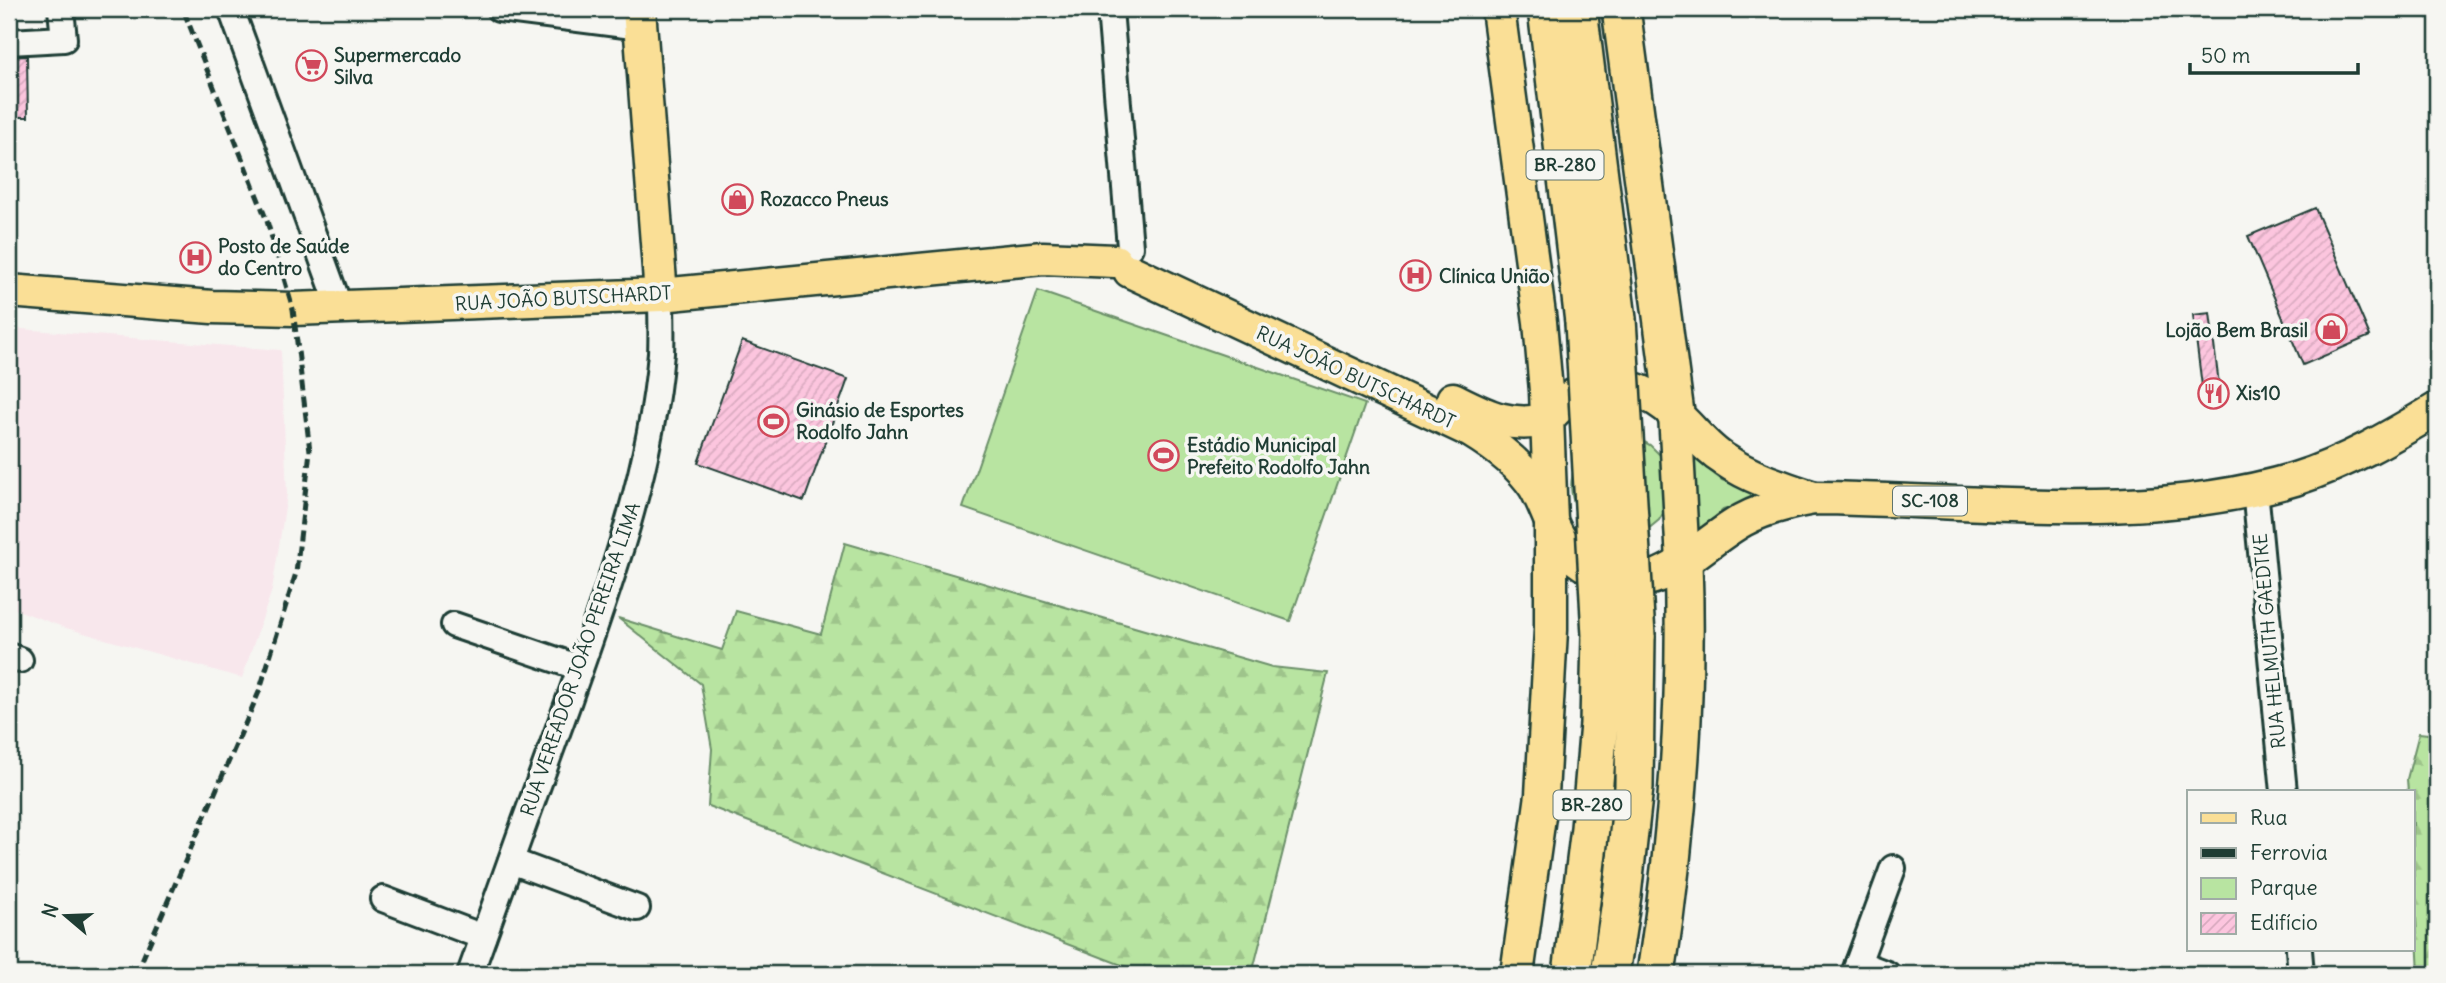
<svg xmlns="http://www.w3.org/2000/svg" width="2446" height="983" font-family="Delius,sans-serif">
	<defs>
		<pattern id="forest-firs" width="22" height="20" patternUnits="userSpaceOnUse" patternTransform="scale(1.75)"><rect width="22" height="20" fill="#b8e4a1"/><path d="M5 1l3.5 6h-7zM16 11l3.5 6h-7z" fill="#9ec48b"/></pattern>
		<pattern id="building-hatch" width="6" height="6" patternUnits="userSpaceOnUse" patternTransform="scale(1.75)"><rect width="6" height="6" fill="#fcc5de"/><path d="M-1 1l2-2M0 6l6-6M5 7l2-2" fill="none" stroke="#d8aabf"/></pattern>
	</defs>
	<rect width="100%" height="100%" fill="#f6f6f2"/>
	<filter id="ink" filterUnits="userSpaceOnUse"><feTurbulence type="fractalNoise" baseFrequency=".0143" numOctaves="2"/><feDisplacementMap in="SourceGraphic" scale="14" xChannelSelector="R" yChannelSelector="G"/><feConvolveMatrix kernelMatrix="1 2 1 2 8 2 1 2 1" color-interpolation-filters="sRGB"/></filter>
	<g filter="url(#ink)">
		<path fill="#f8e7ec" d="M 9,328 L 281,350 L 287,495 L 272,590 L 242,678 L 66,628 L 9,607 Z"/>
		<g fill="#b8e4a1" stroke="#6c906a" stroke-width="2">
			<path d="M 1038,291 L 1365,404 L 1290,621 L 963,508 Z"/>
			<path d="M 1635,437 L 1650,445 L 1662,457 L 1668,505 L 1659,520 L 1647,530 L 1585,523 C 1570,502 1567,485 1577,461 Z"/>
			<path d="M 1692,457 L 1722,480 L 1769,497 L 1723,510 L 1697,533 Z"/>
		</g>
		<g fill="url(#forest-firs)" stroke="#6c906a" stroke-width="2">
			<path d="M 845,543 L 1272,667 L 1328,673 L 1252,974 L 1145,974 L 708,806 L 712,749 L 701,684 L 618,618 L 722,650 L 736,611 L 821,634 Z"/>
			<path d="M 2419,733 L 2437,735 L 2437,974 L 2419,974 L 2413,861 L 2413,792 L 2408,792 L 2407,779 Z"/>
		</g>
		<g fill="url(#building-hatch)" stroke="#1f3d34" stroke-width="2">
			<path d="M 27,56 L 28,117 L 9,117 L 9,57 Z"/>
			<path d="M 2315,208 L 2370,336 L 2303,365 L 2248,236 Z"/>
			<path d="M 2210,313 L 2221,400 L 2204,402 L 2193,315 Z"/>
			<path d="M 742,341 L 848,379 L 804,501 L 698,463 Z"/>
		</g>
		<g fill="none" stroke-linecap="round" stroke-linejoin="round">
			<defs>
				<g id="minor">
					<path d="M 231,9 L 340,308"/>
					<path d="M 499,9 L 641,27"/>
					<path d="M 1110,9 L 1130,247"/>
					<path d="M 9,42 L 64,39 L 61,9"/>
					<path d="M 2255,489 L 2284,792"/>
					<path d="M 454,625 L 580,668"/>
					<path d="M 9,656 L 20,660"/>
					<path d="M 511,861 L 637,908"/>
					<path d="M 383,899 L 483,937"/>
					<path d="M 2299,950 L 2301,974"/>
					<path d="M 1858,963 L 1887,974"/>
					<path d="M 470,974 C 502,883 536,791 569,700 C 609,588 651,473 661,353 C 662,334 661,314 661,295"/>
					<path d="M 1854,974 L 1893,868"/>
				</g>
				<g id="major">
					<path d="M 639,9 L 661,295"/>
					<path d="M 1498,9 L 1540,322 L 1546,391 L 1551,521 L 1551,630 L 1542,795 L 1517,974"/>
					<path d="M 1130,271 L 1471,431 C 1494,445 1520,464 1535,487 C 1547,507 1552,532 1567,549 C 1573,558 1583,564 1592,569 C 1652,607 1694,547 1743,520 C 1765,508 1790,502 1814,498 C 1973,499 2140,525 2295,479 C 2346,463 2392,436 2437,409"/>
					<path d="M 9,291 L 212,307 L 293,309 L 661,295 L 1043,258 L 1115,261"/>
					<path d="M 1453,399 C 1487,416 1508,428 1547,420"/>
					<path d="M 1675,413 L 1683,562"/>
					<path d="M 1547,420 C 1583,374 1631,376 1673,412 C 1691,427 1705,448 1725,460 C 1751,478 1784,488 1814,498"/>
				</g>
				<g id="highway">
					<path d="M 1547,9 L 1584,322"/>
					<path d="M 1578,9 L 1617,319"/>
					<path d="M 1621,9 L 1675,413"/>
					<path d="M 1572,974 L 1590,828 L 1599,724 L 1601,635"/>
					<path d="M 1610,974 L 1622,895 L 1634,787 L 1636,636"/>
					<path d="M 1656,974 C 1677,838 1688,700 1683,562"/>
				</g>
			</defs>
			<use href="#minor" stroke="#1f3d34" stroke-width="30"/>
			<use href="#major" stroke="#1f3d34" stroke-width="37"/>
			<use href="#highway" stroke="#1f3d34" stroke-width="42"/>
			<use href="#minor" stroke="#f6f6f2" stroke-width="24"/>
			<use href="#major" stroke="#fadf96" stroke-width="32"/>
			<use href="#highway" stroke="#fadf96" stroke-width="37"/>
			<path stroke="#1f3d34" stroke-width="5" stroke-dasharray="10 5" stroke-linecap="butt" d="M 136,974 L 259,692 L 296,573 L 310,451 L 293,309 L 267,221 L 183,9"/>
			<defs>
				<g id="highway-bridge">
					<path d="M 1617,319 L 1636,636"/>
					<path d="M 1584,322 L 1601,635"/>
				</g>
			</defs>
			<use href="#highway-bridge" stroke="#1f3d34" stroke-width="42" stroke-linecap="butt"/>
			<use href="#highway-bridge" stroke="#fadf96" stroke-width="37"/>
		</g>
	</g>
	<defs>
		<symbol id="supermarket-ring" viewBox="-11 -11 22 22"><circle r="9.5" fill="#f6f6f2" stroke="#d1495b" stroke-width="1.5"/><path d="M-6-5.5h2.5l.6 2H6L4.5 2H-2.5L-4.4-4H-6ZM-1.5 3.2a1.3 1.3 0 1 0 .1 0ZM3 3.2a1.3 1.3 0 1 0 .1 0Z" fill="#d1495b"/></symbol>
		<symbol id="shop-ring" viewBox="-11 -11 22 22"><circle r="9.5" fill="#f6f6f2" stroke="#d1495b" stroke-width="1.5"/><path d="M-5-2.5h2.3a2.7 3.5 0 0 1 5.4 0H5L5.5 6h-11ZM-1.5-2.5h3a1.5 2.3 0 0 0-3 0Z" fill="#d1495b"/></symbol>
		<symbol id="hospital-ring" viewBox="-11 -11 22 22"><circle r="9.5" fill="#f6f6f2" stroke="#d1495b" stroke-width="1.5"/><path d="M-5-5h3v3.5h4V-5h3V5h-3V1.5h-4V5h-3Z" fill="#d1495b"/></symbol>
		<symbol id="restaurant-ring" viewBox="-11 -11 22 22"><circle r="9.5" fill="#f6f6f2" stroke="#d1495b" stroke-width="1.5"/><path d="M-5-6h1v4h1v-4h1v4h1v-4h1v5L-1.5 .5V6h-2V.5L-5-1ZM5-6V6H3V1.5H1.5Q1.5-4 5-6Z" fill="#d1495b"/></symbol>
		<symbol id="stadium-ring" viewBox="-11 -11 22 22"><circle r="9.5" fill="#f6f6f2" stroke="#d1495b" stroke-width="1.5"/><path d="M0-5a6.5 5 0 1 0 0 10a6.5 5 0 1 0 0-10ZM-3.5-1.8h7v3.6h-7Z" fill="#d1495b"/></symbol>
	</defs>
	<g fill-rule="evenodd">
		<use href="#supermarket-ring" x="294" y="48" width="35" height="35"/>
		<use href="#shop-ring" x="720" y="182" width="35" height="35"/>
		<use href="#hospital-ring" x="178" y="240" width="35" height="35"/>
		<use href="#hospital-ring" x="1398" y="258" width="35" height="35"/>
		<use href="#shop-ring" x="2314" y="312" width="35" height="35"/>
		<use href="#restaurant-ring" x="2196" y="376" width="35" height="35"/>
		<use href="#stadium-ring" x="756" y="404" width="35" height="35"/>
		<use href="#stadium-ring" x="1146" y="438" width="35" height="35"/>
	</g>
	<g text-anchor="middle" stroke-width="7" stroke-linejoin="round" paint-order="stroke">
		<g fill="#f6f6f2" stroke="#60746d" stroke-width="2">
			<rect x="1526.5" y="150.5" width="77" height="29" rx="5"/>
			<rect x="1893" y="486.5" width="74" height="29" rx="5"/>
			<rect x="1553.5" y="790.5" width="77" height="29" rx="5"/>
		</g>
		<g font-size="18" font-weight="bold" fill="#1f3d34">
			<text x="1565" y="171">BR-280</text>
			<text x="1930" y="507">SC-108</text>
			<text x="1592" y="811">BR-280</text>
		</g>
		<g font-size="19" font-weight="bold" fill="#1f3d34" stroke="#f6f6f2" text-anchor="start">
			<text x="334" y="62">Supermercado<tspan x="334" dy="22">Silva</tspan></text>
			<text x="760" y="206">Rozacco Pneus</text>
			<text x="218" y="253">Posto de Saúde<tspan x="218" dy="22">do Centro</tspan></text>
			<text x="1439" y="283">Clínica União</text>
			<text x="2308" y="337" text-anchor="end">Lojão Bem Brasil</text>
			<text x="2236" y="400">Xis10</text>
			<text x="796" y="417">Ginásio de Esportes<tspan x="796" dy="22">Rodolfo Jahn</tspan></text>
			<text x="1187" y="452">Estádio Municipal<tspan x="1187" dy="22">Prefeito Rodolfo Jahn</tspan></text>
		</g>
		<g font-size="19" fill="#1f3d34" stroke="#f6f6f2">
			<text transform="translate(563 298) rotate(-3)" y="7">RUA JOÃO BUTSCHARDT</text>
			<text transform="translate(1356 377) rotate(25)" y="7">RUA JOÃO BUTSCHARDT</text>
			<text transform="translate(2269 641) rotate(-95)" y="7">RUA HELMUTH GAEDTKE</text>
			<text transform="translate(580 659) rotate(-71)" y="7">RUA VEREADOR JOÃO PEREIRA LIMA</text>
		</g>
	</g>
	<rect width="2446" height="983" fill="none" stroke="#f6f6f2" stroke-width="35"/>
	<rect x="18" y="18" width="2411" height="948" fill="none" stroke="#1f3d34" stroke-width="2.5" filter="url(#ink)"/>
	<rect x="2187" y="790" width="228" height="161" fill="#f6f6f2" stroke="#a0aca6" stroke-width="2"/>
	<rect x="2201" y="813" width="35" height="10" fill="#fadf96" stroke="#a0aca6" stroke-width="2"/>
	<text x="2250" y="825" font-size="21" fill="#1f3d34">Rua</text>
	<rect x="2201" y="848" width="35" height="10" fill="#1f3d34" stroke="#a0aca6" stroke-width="2"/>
	<text x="2250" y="860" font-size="21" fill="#1f3d34">Ferrovia</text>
	<rect x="2201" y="878" width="35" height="21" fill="#b8e4a1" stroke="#a0aca6" stroke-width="2"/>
	<text x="2250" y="895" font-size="21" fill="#1f3d34">Parque</text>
	<rect x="2201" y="913" width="35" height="21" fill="url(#building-hatch)" stroke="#a0aca6" stroke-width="2"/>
	<text x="2250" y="930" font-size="21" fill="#1f3d34">Edifício</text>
	<g transform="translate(66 916) rotate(289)" stroke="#f6f6f2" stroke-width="5" paint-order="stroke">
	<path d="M0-5L12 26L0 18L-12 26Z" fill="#1f3d34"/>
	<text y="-10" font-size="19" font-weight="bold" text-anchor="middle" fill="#1f3d34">N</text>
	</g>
	<path d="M2190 63v10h168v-10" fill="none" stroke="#1f3d34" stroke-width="3.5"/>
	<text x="2201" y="63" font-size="21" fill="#1f3d34" stroke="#f6f6f2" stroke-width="5" paint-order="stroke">50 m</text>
</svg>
